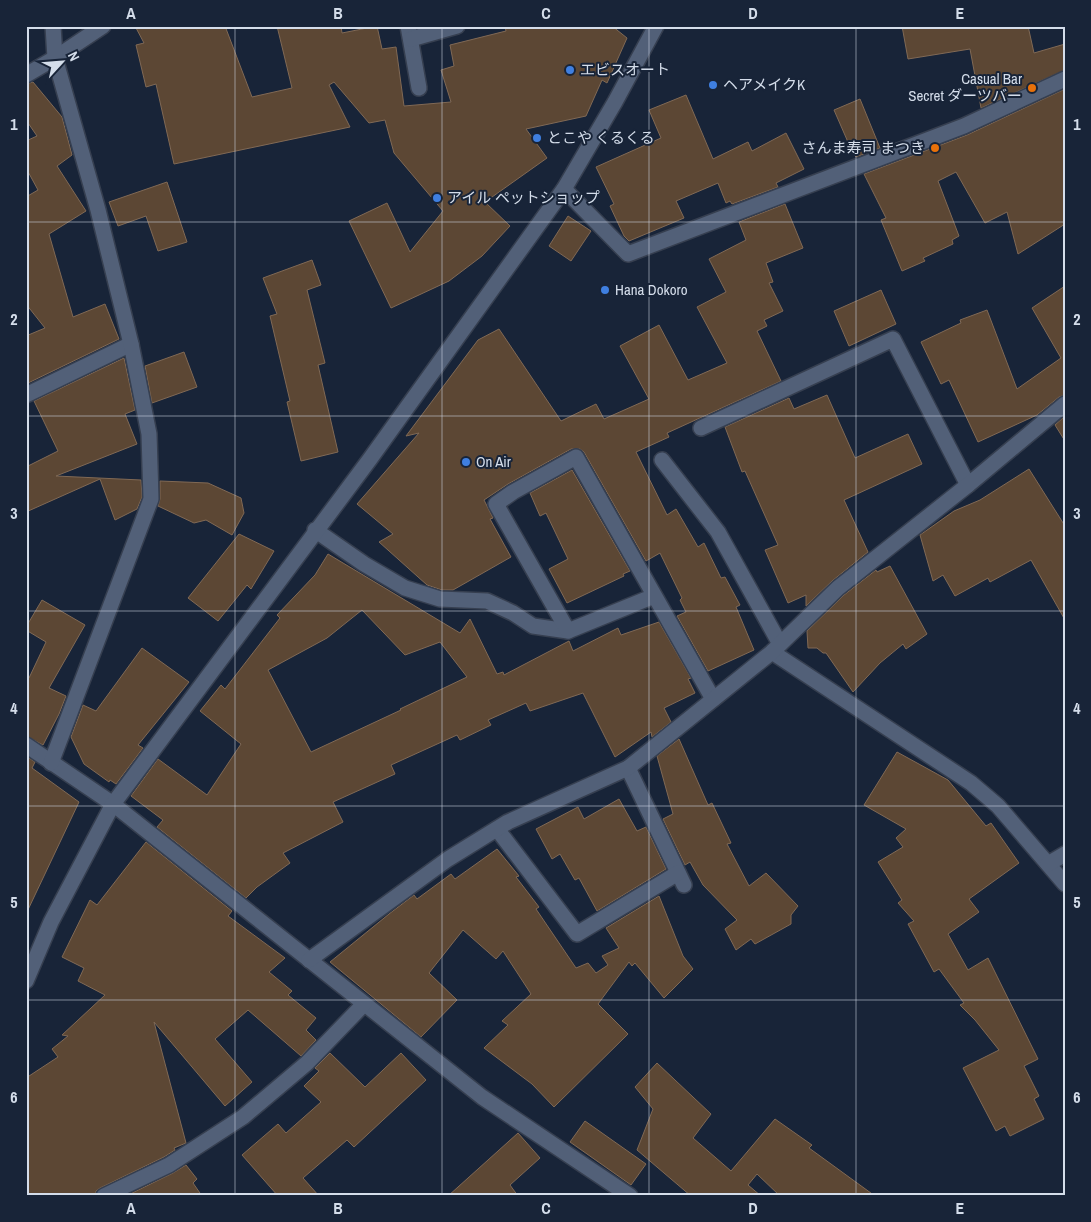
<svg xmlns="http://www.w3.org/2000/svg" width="1091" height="1222" font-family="'Archivo Narrow','Noto Sans JP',sans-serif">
	<rect width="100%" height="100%" fill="#182438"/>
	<g fill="#5c4734" stroke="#806955" fill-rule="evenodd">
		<path d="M 135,26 L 225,26 L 252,97 L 292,88 L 277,26 L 341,26 L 342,33 L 377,26 L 382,49 L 396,47 L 404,106 L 451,102 L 441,70 L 454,66 L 450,45 L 506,31 L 505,26 L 612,26 L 627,38 L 607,83 L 602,80 L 586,116 L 526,129 L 547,158 L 485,202 L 510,226 L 482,256 L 449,281 L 391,308 L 349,221 L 387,203 L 410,252 L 443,211 L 394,153 L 385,120 L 369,123 L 334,82 L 329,85 L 350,127 L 174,164 L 156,84 L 146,87 L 136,45 L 144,43 Z"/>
		<path d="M 902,26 L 1028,26 L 1034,53 L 1065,44 L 1065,70 L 981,108 L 970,49 L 908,59 Z"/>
		<path d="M 33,82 L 62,117 L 72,155 L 57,166 L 86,211 L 49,234 L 73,317 L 105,304 L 119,339 L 26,384 L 26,336 L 45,328 L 26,304 L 26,197 L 38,190 L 26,168 L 26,141 L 37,136 L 26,120 L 26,84 Z"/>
		<path d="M 1065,89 L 1065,224 L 1018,254 L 1007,212 L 985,223 L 956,172 L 938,181 L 959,236 L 952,240 L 953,244 L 923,258 L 925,261 L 902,271 L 881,220 L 886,218 L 864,174 L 967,135 Z"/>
		<path d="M 686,95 L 713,159 L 748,142 L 752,151 L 786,133 L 804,169 L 776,183 L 778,187 L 732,204 L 730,201 L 726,203 L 718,183 L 676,201 L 684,218 L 629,241 L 624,236 L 610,206 L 614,204 L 596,167 L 661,138 L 649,110 Z"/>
		<path d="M 860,99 L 880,148 L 856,157 L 851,149 L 834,110 Z"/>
		<path d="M 167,182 L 187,242 L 158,251 L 146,216 L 118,226 L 109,202 Z"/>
		<path d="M 785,204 L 803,248 L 766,263 L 773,282 L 769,283 L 783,311 L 764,320 L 767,326 L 757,331 L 781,381 L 667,433 L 669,437 L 636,452 L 667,515 L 676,509 L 698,547 L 704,543 L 721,578 L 725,577 L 740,605 L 736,607 L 754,650 L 708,671 L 677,616 L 686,612 L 680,600 L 682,598 L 660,553 L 646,561 L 584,452 L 580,449 L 571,449 L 508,484 L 484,500 L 493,518 L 490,519 L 511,557 L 453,590 L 442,590 L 427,585 L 379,542 L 393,534 L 357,504 L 419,433 L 406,436 L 478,340 L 499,329 L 561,421 L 596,404 L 604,419 L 649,399 L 620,346 L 659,325 L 688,380 L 727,363 L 697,307 L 726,292 L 709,259 L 746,240 L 739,222 Z"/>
		<path d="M 568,216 L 591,231 L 571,261 L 549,246 Z"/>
		<path d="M 312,260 L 321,285 L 307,290 L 325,363 L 318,365 L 338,452 L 301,461 L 287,402 L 290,401 L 270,316 L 277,314 L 263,278 Z"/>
		<path d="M 1065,286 L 1065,395 L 1059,397 L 1037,415 L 978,442 L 949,380 L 941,384 L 921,342 L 961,323 L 960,320 L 987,310 L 1017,389 L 1061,358 L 1032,308 Z"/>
		<path d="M 881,290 L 896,324 L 849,346 L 834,311 Z"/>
		<path d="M 184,352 L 197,387 L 152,403 L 145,366 Z"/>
		<path d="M 124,358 L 135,410 L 125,414 L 137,444 L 56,476 L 141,480 L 142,497 L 137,509 L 115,520 L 100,479 L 26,512 L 26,467 L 58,451 L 34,401 Z"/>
		<path d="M 827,395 L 855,458 L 908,434 L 922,464 L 844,500 L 868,552 L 832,581 L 806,606 L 806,595 L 788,603 L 765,550 L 778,545 L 745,471 L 742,472 L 725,427 L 789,398 L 794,409 Z"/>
		<path d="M 1065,416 L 1065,441 L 1055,425 Z"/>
		<path d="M 1029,469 L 1065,526 L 1065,620 L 1031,560 L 990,582 L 988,578 L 955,596 L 943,575 L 933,581 L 920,535 L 954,511 L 980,500 Z"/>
		<path d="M 572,470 L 630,571 L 623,574 L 624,576 L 567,603 L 549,569 L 568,559 L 546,513 L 540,516 L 530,493 Z"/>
		<path d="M 160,481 L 208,483 L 241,498 L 244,513 L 232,535 L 206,520 L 194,523 L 158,506 L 160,499 Z"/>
		<path d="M 239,534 L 274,551 L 251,589 L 247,585 L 218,621 L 188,598 Z"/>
		<path d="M 328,554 L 460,633 L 470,619 L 497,674 L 503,672 L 504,675 L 569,641 L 573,651 L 618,628 L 621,635 L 659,622 L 691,678 L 688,679 L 695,693 L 664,708 L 671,722 L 652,737 L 651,732 L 615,757 L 583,693 L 530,711 L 526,703 L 488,720 L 491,725 L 460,740 L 457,735 L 391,765 L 395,774 L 333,802 L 343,822 L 283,853 L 290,863 L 257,887 L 246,898 L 157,827 L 163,820 L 131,796 L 158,759 L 207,795 L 241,744 L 200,711 L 221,685 L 225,689 L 280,618 L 277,615 L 315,575 ZM 362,610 L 405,655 L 440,642 L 467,677 L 400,709 L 401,710 L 311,752 L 268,670 L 327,638 Z"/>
		<path d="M 890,566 L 927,634 L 906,649 L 903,644 L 880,663 L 853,692 L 826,653 L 823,653 L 817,648 L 808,648 L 807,631 L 844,595 L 876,570 L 877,572 Z"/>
		<path d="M 42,600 L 85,625 L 49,688 L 66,696 L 59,714 L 43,745 L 26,736 L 26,676 L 29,678 L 46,642 L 26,630 L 26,627 Z"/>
		<path d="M 142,648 L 189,682 L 138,745 L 143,748 L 116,784 L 110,780 L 109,782 L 84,764 L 71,737 L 83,705 L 96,711 Z"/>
		<path d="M 679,739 L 708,805 L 712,803 L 731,843 L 727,844 L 749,886 L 766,873 L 798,906 L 791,915 L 791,924 L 755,944 L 751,939 L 736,950 L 725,929 L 737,920 L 703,885 L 690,862 L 685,865 L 663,819 L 673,814 L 657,756 Z"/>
		<path d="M 897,752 L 948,780 L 986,826 L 991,823 L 1019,863 L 969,899 L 979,912 L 948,934 L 968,970 L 988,958 L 1038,1059 L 1024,1066 L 1039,1096 L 1034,1099 L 1044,1119 L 1010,1136 L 1005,1126 L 996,1131 L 963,1068 L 999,1050 L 975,1020 L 960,1005 L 964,1003 L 939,969 L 934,972 L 908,924 L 914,921 L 898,903 L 902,900 L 878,862 L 903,847 L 896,838 L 906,829 L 864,805 Z"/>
		<path d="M 26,756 L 35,762 L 32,768 L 79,802 L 26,914 Z"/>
		<path d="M 619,799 L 637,831 L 646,827 L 666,869 L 597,911 L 579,878 L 575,880 L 560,854 L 552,859 L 536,829 L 578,807 L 584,819 Z"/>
		<path d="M 146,842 L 232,911 L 228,916 L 285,958 L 269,972 L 292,991 L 288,995 L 316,1018 L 306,1030 L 316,1040 L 301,1056 L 248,1010 L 215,1039 L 252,1082 L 225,1106 L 154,1022 L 186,1143 L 174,1148 L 175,1150 L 164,1157 L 100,1188 L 96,1191 L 95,1196 L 26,1196 L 26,1078 L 58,1057 L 52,1049 L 68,1036 L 62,1035 L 105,995 L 78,981 L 84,968 L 62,957 L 90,900 L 97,905 Z"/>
		<path d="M 497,849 L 519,876 L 516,877 L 539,907 L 536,909 L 576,968 L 588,963 L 596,973 L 608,965 L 602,956 L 619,948 L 606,928 L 659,896 L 683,956 L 693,969 L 664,998 L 635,963 L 632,966 L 629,962 L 598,1004 L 628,1034 L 554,1107 L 532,1084 L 484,1048 L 508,1025 L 502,1021 L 531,994 L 503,951 L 496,959 L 463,930 L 429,973 L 457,1000 L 421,1037 L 330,962 L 389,914 L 414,895 L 417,899 L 451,874 L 455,879 Z"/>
		<path d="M 330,1053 L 365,1087 L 401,1053 L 426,1080 L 354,1147 L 347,1140 L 303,1178 L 319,1196 L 278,1196 L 242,1155 L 278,1124 L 286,1133 L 321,1102 L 304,1086 L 319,1071 L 315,1068 Z"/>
		<path d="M 657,1063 L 711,1114 L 693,1138 L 731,1171 L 775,1119 L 812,1145 L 809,1148 L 875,1196 L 780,1196 L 757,1174 L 748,1185 L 761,1196 L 691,1196 L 637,1150 L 653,1109 L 635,1087 Z"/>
		<path d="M 585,1121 L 646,1164 L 631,1185 L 570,1142 Z"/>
		<path d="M 518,1133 L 540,1158 L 510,1185 L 518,1196 L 448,1196 Z"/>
		<path d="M 186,1165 L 197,1179 L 193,1183 L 202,1196 L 126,1196 L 173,1173 Z"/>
	</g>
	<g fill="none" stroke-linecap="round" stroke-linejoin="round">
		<defs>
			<g id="minor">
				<path d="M 408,26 L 419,88"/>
				<path d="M 411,39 L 457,26"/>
				<path d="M 26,75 L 55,58 L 103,26"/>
				<path d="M 564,189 L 628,254 L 964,126 L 1065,79"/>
				<path d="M 26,395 L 131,344"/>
				<path d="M 701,428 L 893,339 L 968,485"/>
				<path d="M 662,460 L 718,532 L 780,644"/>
				<path d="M 315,530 L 364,564 L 405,588 L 440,599 L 487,601 L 513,613 L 533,626 L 568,631"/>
				<path d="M 654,596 L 568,631 L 496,504 L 513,492 L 576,457 L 713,699"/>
				<path d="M 772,652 L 971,783 L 998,806 L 1065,884"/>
				<path d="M 26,745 L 113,804 L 482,1097 L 630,1196"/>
				<path d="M 51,763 L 151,499 L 149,434 L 131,344 L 98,210 L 55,58 L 53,26"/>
				<path d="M 628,768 L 684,885"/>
				<path d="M 497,829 L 577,934 L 678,873"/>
				<path d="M 1048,864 L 1065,854"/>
				<path d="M 309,960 L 448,859 L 508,822 L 628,768 L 772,652 L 838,588 L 968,485 L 1065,404"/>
				<path d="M 26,981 L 51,922 L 113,804 L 370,459 L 564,189 L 615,102 L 656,26"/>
				<path d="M 104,1196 L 169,1165 L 243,1117 L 307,1063 L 364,1004"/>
			</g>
		</defs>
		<use href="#minor" stroke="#363f50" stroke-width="18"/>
		<use href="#minor" stroke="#526078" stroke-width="15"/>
	</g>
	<path fill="none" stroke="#d4ddea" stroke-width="1" stroke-opacity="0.55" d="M 235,26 L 235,1196M 442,26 L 442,1196M 649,26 L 649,1196M 856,26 L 856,1196M 26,222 L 1065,222M 26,416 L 1065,416M 26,611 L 1065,611M 26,806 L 1065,806M 26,1000 L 1065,1000"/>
	<g fill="#3f7fe0" stroke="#182438" stroke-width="2">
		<circle cx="570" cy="70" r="5"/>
		<circle cx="713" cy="85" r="5"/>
		<circle cx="537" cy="138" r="5"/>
		<circle cx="437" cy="198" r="5"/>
		<circle cx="605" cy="290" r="5"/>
		<circle cx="466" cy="462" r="5"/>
	</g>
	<g fill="#e8710a" stroke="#182438" stroke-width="2">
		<circle cx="1032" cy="88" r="5"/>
		<circle cx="935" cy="148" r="5"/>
	</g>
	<g text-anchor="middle" stroke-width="4" stroke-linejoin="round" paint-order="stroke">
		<g font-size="15" fill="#d4ddea" stroke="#182438" text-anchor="start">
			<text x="580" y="75">エビスオート</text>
			<text x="1022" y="84" text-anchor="end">Casual Bar<tspan x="1022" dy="17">Secret ダーツバー</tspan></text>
			<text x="723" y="90">ヘアメイクK</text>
			<text x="547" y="143">とこや くるくる</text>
			<text x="925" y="153" text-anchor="end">さんま寿司 まつき</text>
			<text x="447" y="203">アイル ペットショップ</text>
			<text x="615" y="295">Hana Dokoro</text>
			<text x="476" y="467">On Air</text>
		</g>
	</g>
	<rect width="1091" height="1222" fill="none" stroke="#182438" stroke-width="55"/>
	<g transform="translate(62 62) rotate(64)" stroke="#182438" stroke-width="4" paint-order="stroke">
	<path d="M0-4L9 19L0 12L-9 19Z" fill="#d4ddea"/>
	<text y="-8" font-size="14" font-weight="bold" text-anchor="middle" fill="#d4ddea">N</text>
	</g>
	<rect x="28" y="28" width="1036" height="1166" fill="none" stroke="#d4ddea" stroke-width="2"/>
	<g font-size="16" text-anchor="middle" font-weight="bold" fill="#d4ddea">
		<text x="131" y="19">A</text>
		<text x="338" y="19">B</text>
		<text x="546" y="19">C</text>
		<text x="753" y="19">D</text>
		<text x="960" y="19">E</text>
		<text x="14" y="130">1</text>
		<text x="1077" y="130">1</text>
		<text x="14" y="325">2</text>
		<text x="1077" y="325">2</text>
		<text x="14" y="519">3</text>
		<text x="1077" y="519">3</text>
		<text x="14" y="714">4</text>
		<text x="1077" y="714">4</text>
		<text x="14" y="908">5</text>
		<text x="1077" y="908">5</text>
		<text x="14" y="1103">6</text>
		<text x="1077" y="1103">6</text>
		<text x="131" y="1214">A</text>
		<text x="338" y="1214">B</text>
		<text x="546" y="1214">C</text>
		<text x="753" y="1214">D</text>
		<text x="960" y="1214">E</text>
	</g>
</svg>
